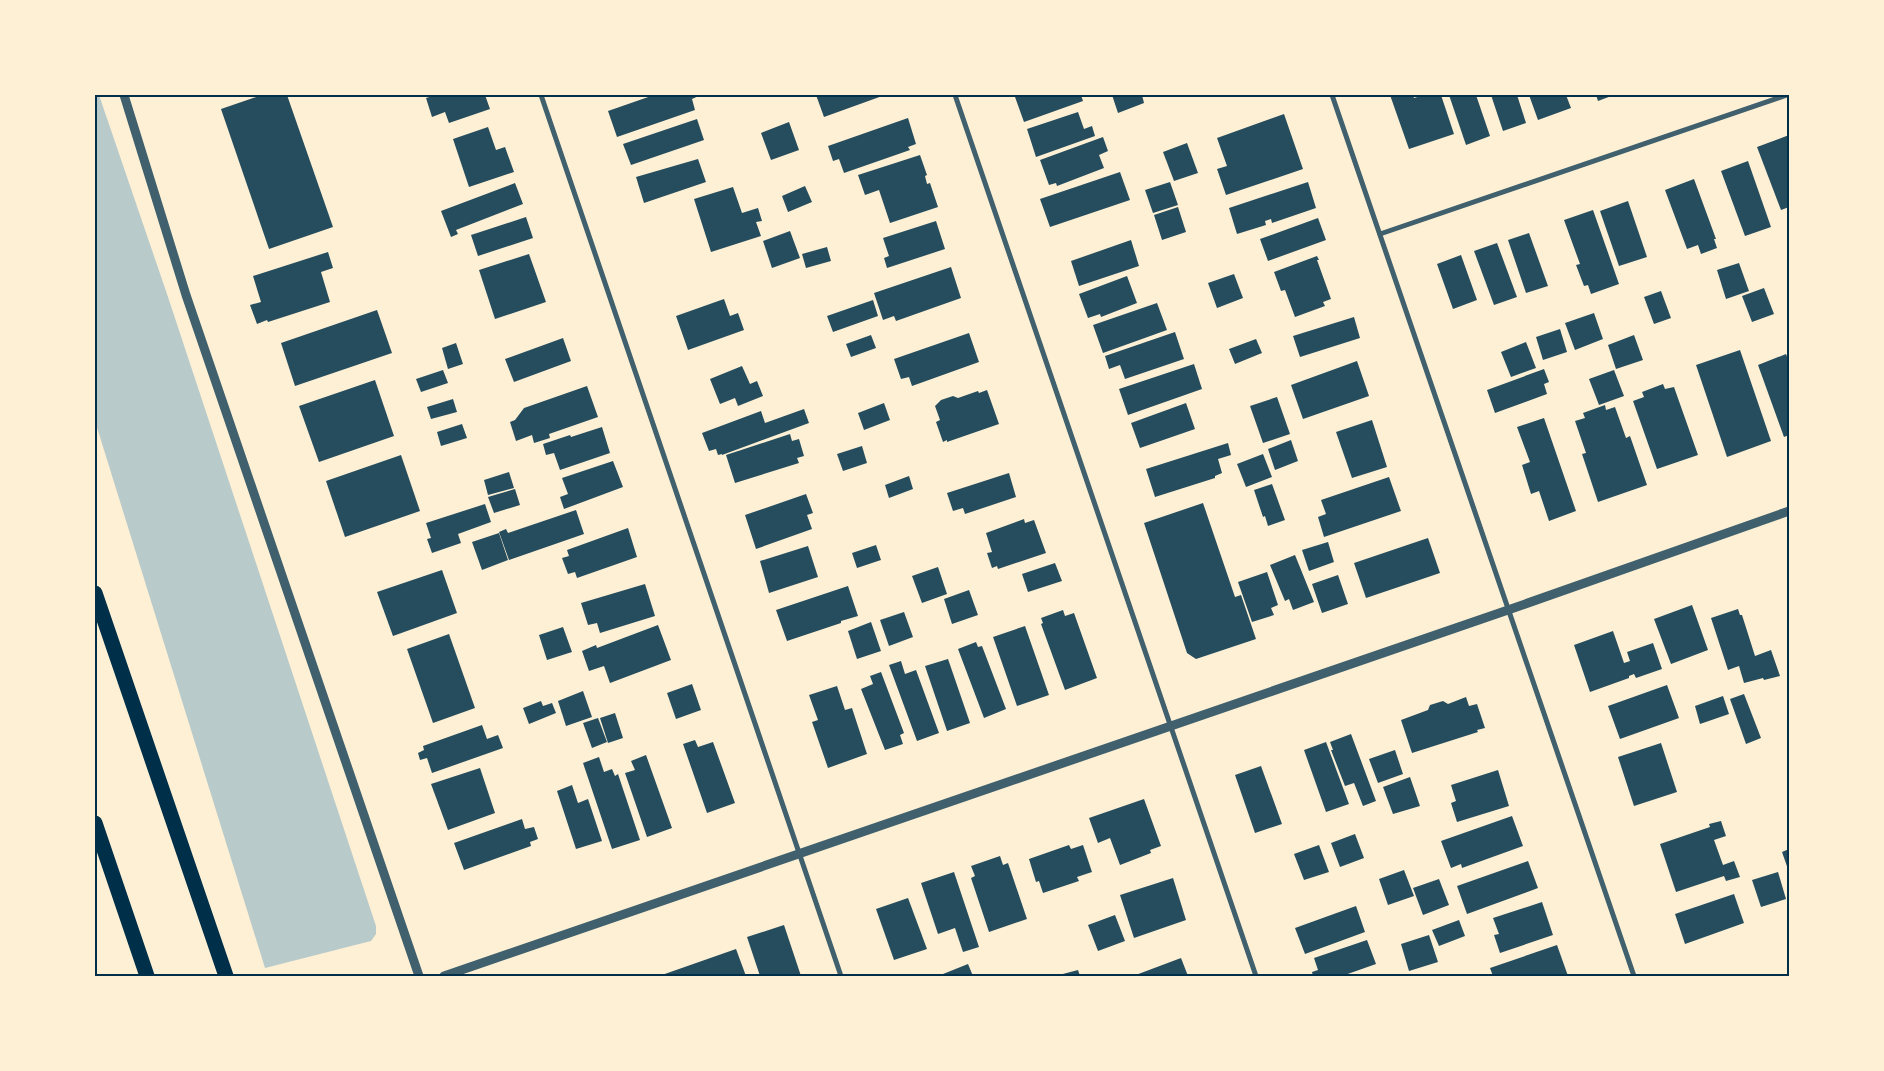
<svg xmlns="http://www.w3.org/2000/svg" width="1884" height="1071" font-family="'Alegreya Sans',sans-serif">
	<rect width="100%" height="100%" fill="#fdf0d5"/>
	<path fill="#b9caca" d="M 95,95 L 99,95 L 168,297 L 376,926 L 376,934 L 371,941 L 265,968 L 95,421 Z"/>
	<g fill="#264d5e">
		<path d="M 262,95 L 287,95 L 333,227 L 269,249 L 221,109 Z"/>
		<path d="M 436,95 L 485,95 L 490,109 L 449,123 L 445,112 L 432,117 L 426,98 Z"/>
		<path d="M 654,95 L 701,95 L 692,99 L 695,110 L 617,137 L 608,111 Z"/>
		<path d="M 816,95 L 885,95 L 824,117 Z"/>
		<path d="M 1021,95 L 1081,95 L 1083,101 L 1024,122 L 1015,97 Z"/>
		<path d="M 1112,95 L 1142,95 L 1144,103 L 1118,113 Z"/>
		<path d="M 1390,95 L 1413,95 L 1414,98 L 1424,95 L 1441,95 L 1454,134 L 1409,149 Z"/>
		<path d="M 1449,95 L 1476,95 L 1490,136 L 1466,145 Z"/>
		<path d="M 1491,95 L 1517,95 L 1526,123 L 1503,131 Z"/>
		<path d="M 1529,95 L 1566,95 L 1571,108 L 1538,120 Z"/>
		<path d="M 1596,95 L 1614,95 L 1598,101 Z"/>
		<path d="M 1078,112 L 1084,129 L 1092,126 L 1095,136 L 1036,157 L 1027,129 Z"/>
		<path d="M 1284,114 L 1303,169 L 1226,195 L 1217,169 L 1227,166 L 1217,138 Z"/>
		<path d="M 908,118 L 916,144 L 908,147 L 910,150 L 844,173 L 839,159 L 833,161 L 828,146 Z"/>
		<path d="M 697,119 L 704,140 L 631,165 L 623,144 Z"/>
		<path d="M 789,122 L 799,150 L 771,160 L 761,133 Z"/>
		<path d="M 488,127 L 496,150 L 505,147 L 514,172 L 469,187 L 453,139 Z"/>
		<path d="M 1789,135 L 1789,207 L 1781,210 L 1757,147 Z"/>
		<path d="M 1103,137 L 1108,151 L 1099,155 L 1104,168 L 1057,186 L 1056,183 L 1049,185 L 1040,160 Z"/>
		<path d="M 1187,143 L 1198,173 L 1174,181 L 1163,152 Z"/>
		<path d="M 920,155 L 927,175 L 925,176 L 927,184 L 930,183 L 938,207 L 890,223 L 879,190 L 865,195 L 858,175 Z"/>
		<path d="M 698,159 L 706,182 L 644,203 L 636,177 Z"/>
		<path d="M 1748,161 L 1771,227 L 1745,236 L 1721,171 Z"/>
		<path d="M 1120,172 L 1130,200 L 1050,227 L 1040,199 Z"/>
		<path d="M 1694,179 L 1716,239 L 1714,239 L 1717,248 L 1701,254 L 1698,245 L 1687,249 L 1665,190 Z"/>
		<path d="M 1170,182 L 1178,205 L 1153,213 L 1145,190 Z"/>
		<path d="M 1308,182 L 1316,208 L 1272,223 L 1271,219 L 1265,221 L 1266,225 L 1237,234 L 1229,208 Z"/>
		<path d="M 515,183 L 523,204 L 456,230 L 458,234 L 451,237 L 441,211 Z"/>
		<path d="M 805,186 L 812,202 L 788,212 L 782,196 Z"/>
		<path d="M 733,187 L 742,213 L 758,208 L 762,221 L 756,222 L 761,236 L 711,252 L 694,199 Z"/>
		<path d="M 1628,201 L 1647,257 L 1619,266 L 1600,211 Z"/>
		<path d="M 1178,207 L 1186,232 L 1162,240 L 1154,215 Z"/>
		<path d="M 1593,210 L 1619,284 L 1591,294 L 1588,285 L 1584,286 L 1576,265 L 1580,264 L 1564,220 Z"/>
		<path d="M 526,217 L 533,238 L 478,256 L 471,235 Z"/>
		<path d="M 1318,218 L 1326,240 L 1268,261 L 1260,239 Z"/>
		<path d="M 936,221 L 945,249 L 887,268 L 884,258 L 889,256 L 883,238 Z"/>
		<path d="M 790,231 L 800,258 L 772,268 L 763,241 Z"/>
		<path d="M 1529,233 L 1548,286 L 1526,293 L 1508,240 Z"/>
		<path d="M 1131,240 L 1139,266 L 1079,286 L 1071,261 Z"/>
		<path d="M 1497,243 L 1517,297 L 1494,305 L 1474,251 Z"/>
		<path d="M 827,247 L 831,261 L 806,268 L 802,254 Z"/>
		<path d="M 328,252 L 333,268 L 321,272 L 330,302 L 268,322 L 267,320 L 257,324 L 250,305 L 261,302 L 253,276 Z"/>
		<path d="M 529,254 L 546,302 L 495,319 L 479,270 Z"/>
		<path d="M 1461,255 L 1477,300 L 1453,309 L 1437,264 Z"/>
		<path d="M 1317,256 L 1319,260 L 1317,260 L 1331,299 L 1323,302 L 1325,306 L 1295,317 L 1285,290 L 1281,291 L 1274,272 Z"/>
		<path d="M 1739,263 L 1749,291 L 1726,299 L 1717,270 Z"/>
		<path d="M 951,267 L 961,298 L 896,321 L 894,316 L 883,320 L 874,293 Z"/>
		<path d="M 1234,274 L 1243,298 L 1217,308 L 1208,283 Z"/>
		<path d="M 1127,276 L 1137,303 L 1101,317 L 1100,314 L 1088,318 L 1079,294 Z"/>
		<path d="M 1764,288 L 1774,314 L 1752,322 L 1742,296 Z"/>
		<path d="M 1661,291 L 1671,318 L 1654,324 L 1644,297 Z"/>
		<path d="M 724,299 L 730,316 L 738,313 L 744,330 L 688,350 L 676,316 Z"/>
		<path d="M 873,300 L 878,316 L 833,332 L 827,316 Z"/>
		<path d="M 1157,303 L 1167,330 L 1103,353 L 1093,325 Z"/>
		<path d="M 377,310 L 392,353 L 295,386 L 281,343 Z"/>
		<path d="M 1594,313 L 1603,339 L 1575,350 L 1565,323 Z"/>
		<path d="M 1354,317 L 1360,338 L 1300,357 L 1293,336 Z"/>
		<path d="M 1560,329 L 1567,352 L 1543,360 L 1536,337 Z"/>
		<path d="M 1175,332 L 1184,359 L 1125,379 L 1120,365 L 1109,369 L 1105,356 Z"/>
		<path d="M 969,333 L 979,362 L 912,386 L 909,377 L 901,379 L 894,359 Z"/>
		<path d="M 871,335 L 876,348 L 851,357 L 846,344 Z"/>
		<path d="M 1634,335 L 1643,360 L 1616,369 L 1608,345 Z"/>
		<path d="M 563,338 L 571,361 L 514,382 L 505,359 Z"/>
		<path d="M 1256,339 L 1262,353 L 1235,364 L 1229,349 Z"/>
		<path d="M 1526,342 L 1536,368 L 1511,377 L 1501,352 Z"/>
		<path d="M 456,343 L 463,364 L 448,369 L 442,348 Z"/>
		<path d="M 1740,350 L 1771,441 L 1727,457 L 1696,365 Z"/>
		<path d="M 1786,354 L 1789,362 L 1789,435 L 1784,437 L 1758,365 Z"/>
		<path d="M 1357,361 L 1369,396 L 1303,419 L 1291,385 Z"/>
		<path d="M 1194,364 L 1202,389 L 1128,415 L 1119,389 Z"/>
		<path d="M 742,366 L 750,384 L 757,381 L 763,396 L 738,406 L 735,398 L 720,404 L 710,379 Z"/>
		<path d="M 1544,369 L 1549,382 L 1544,384 L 1547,394 L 1495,413 L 1487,390 Z"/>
		<path d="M 443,370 L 448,383 L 421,392 L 416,379 Z"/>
		<path d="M 1614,370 L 1624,396 L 1599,405 L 1589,379 Z"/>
		<path d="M 375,380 L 394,436 L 319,462 L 299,406 Z"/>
		<path d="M 1663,384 L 1665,389 L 1674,387 L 1698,455 L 1657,469 L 1633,401 L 1644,397 L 1642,392 Z"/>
		<path d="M 587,386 L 598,417 L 549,434 L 550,438 L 534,443 L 532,435 L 516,441 L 510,422 L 515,420 L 524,408 Z"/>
		<path d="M 987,390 L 999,424 L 947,442 L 947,440 L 943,442 L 936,422 L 940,420 L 935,406 L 941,400 L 953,396 L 958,398 L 978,391 L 979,393 Z"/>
		<path d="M 1277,397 L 1290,434 L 1263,443 L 1250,406 Z"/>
		<path d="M 453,399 L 457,412 L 431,419 L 427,407 Z"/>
		<path d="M 884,403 L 890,420 L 864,430 L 858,413 Z"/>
		<path d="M 1186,403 L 1195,429 L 1140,448 L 1131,423 Z"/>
		<path d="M 1605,405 L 1606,410 L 1615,407 L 1626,438 L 1630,436 L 1647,485 L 1598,502 L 1582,454 L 1586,453 L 1575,421 L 1585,418 L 1583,413 Z"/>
		<path d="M 804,409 L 809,423 L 722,455 L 722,454 L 718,455 L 716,449 L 709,451 L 702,433 L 761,411 L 765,423 Z"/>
		<path d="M 1544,418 L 1576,511 L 1549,521 L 1539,491 L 1531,494 L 1522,465 L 1530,462 L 1517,427 Z"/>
		<path d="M 1372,420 L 1387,467 L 1352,478 L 1336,432 Z"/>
		<path d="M 462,424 L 467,438 L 441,446 L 437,432 Z"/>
		<path d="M 602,427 L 610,453 L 560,470 L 554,453 L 546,455 L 543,444 L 570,435 L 571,437 Z"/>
		<path d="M 790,434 L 792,441 L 799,439 L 804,456 L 797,458 L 799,463 L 735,483 L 726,455 Z"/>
		<path d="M 1291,440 L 1298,461 L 1275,470 L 1268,449 Z"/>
		<path d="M 1228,443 L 1231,455 L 1218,459 L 1222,473 L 1215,476 L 1215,478 L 1155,497 L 1146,469 Z"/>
		<path d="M 862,446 L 867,463 L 843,471 L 837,454 Z"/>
		<path d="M 1263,454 L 1272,477 L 1246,487 L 1237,464 Z"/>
		<path d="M 401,455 L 420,511 L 345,537 L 326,481 Z"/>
		<path d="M 613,461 L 623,487 L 564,509 L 560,497 L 568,494 L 562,478 Z"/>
		<path d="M 509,472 L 514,488 L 488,495 L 484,480 Z"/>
		<path d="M 1009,473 L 1016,497 L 965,514 L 963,508 L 953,511 L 947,493 Z"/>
		<path d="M 909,476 L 913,489 L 889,498 L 885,485 Z"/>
		<path d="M 1389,477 L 1401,511 L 1324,537 L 1318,517 L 1326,514 L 1321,500 Z"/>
		<path d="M 1272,484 L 1285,520 L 1268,526 L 1265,516 L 1263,517 L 1254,490 Z"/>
		<path d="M 515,489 L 520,505 L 494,513 L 488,497 Z"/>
		<path d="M 806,494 L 813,513 L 807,515 L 812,529 L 756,549 L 745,515 Z"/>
		<path d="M 1203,503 L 1235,597 L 1241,595 L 1256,639 L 1196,659 L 1187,653 L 1144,523 Z"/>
		<path d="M 485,504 L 491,522 L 458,534 L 461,543 L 432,553 L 427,539 L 431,538 L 426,523 Z"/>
		<path d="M 576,510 L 584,534 L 509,560 L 499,532 L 506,529 L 508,533 Z"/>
		<path d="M 1024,519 L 1025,523 L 1034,520 L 1046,553 L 998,569 L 997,566 L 992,568 L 987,553 L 992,552 L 986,533 Z"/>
		<path d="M 628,528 L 637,557 L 577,578 L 575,572 L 568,574 L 562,558 L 569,556 L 567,550 Z"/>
		<path d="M 499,533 L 508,560 L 482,570 L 472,542 Z"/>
		<path d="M 1428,538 L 1440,573 L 1366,598 L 1354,563 Z"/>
		<path d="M 1328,542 L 1334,562 L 1309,571 L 1302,550 Z"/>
		<path d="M 876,545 L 881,560 L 857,568 L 852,553 Z"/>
		<path d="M 808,546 L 818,577 L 769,593 L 760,561 Z"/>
		<path d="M 1295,555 L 1314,602 L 1293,610 L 1289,599 L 1285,601 L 1270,565 Z"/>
		<path d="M 1055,563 L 1062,581 L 1028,592 L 1022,574 Z"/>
		<path d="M 938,567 L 947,594 L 922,603 L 912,576 Z"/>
		<path d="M 442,570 L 457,613 L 393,636 L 377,592 Z"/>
		<path d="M 1267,572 L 1278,605 L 1271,608 L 1274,615 L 1252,622 L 1238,582 Z"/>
		<path d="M 1338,575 L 1348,604 L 1322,613 L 1312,584 Z"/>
		<path d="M 645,584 L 655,616 L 600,633 L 597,623 L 588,625 L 581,603 Z"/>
		<path d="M 848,586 L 858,616 L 841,621 L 841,623 L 787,641 L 776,610 Z"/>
		<path d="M 969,590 L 978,615 L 952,624 L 944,599 Z"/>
		<path d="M 1692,605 L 1708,650 L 1671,664 L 1654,619 Z"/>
		<path d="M 1738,609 L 1740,615 L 1742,615 L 1755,656 L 1771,650 L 1780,676 L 1764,680 L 1763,678 L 1744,683 L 1739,666 L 1728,670 L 1711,618 Z"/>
		<path d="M 1063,610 L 1065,616 L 1074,613 L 1097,678 L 1065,690 L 1041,624 L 1043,623 L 1041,618 Z"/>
		<path d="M 904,612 L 913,637 L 889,646 L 880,620 Z"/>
		<path d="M 871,622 L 881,651 L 857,659 L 848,631 Z"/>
		<path d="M 658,625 L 671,660 L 610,683 L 604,666 L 589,671 L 582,651 L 596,645 L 597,648 Z"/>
		<path d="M 1025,626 L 1049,695 L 1017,706 L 993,637 Z"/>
		<path d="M 563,627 L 572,652 L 547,660 L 539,635 Z"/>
		<path d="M 1613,631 L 1624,663 L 1630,661 L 1627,652 L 1653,643 L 1662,669 L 1636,678 L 1634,674 L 1629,676 L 1629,678 L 1590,692 L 1574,645 Z"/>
		<path d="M 449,634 L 475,708 L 433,723 L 407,649 Z"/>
		<path d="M 976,642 L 978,647 L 982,646 L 1006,709 L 984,718 L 958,649 Z"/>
		<path d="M 948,659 L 970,723 L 947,731 L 925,666 Z"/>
		<path d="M 901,661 L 905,674 L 916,670 L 939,733 L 917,741 L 889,665 Z"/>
		<path d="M 881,672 L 904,733 L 900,735 L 903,744 L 885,750 L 861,689 L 873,684 L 870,676 Z"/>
		<path d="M 692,684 L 701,710 L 676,719 L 667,693 Z"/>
		<path d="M 1667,685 L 1679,718 L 1620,739 L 1608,706 Z"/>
		<path d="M 837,686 L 845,710 L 852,708 L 867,754 L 828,768 L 812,722 L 818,720 L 809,695 Z"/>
		<path d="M 583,691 L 592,717 L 566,726 L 558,701 Z"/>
		<path d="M 1744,694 L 1761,738 L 1746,744 L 1730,699 Z"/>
		<path d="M 1723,696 L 1729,714 L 1700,724 L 1695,706 Z"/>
		<path d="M 1466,697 L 1469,706 L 1477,704 L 1485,728 L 1477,730 L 1478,732 L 1412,753 L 1401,720 L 1428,710 L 1430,705 L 1443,701 L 1448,704 Z"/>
		<path d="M 541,701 L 543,706 L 552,703 L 556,713 L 529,724 L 523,708 Z"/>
		<path d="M 615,713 L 623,738 L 608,743 L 600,718 Z"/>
		<path d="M 598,718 L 607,742 L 592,748 L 583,723 Z"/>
		<path d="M 482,725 L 487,739 L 498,735 L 503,748 L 432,773 L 427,758 L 420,760 L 418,753 L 424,750 L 423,746 Z"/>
		<path d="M 1351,734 L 1376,801 L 1363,806 L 1354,783 L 1345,786 L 1331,750 L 1333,750 L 1330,742 Z"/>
		<path d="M 695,740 L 698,747 L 713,742 L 735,803 L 707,813 L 683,744 Z"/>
		<path d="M 1326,742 L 1349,804 L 1326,812 L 1304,750 Z"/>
		<path d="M 1661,743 L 1677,792 L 1634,806 L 1618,757 Z"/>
		<path d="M 1395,750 L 1403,774 L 1378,783 L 1369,759 Z"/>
		<path d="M 646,755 L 672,828 L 647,837 L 625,773 L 635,770 L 631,761 Z"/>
		<path d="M 599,757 L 604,772 L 612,769 L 615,776 L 618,774 L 640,840 L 612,849 L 583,763 Z"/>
		<path d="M 1261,766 L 1282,824 L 1255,833 L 1235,775 Z"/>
		<path d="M 480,768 L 495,813 L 448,830 L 431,784 Z"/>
		<path d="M 1498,770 L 1509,806 L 1457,822 L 1451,803 L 1456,801 L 1451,785 Z"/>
		<path d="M 1410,777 L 1420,806 L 1393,814 L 1383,787 Z"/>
		<path d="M 572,785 L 578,803 L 588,799 L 602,841 L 576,849 L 557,791 Z"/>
		<path d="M 1144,799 L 1161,846 L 1150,850 L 1151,853 L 1120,865 L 1110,838 L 1098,843 L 1089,818 Z"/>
		<path d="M 1512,816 L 1523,846 L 1462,868 L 1461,864 L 1451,868 L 1441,841 Z"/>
		<path d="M 522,819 L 525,829 L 534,827 L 538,839 L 530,842 L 531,846 L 464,870 L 454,843 Z"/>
		<path d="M 1721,821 L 1726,836 L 1714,840 L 1723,865 L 1734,861 L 1740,877 L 1726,881 L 1724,876 L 1676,892 L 1660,844 L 1710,827 L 1709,824 Z"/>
		<path d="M 1355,834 L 1364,858 L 1340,867 L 1331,843 Z"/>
		<path d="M 1069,845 L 1071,849 L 1083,845 L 1092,872 L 1077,877 L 1079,881 L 1043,893 L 1039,881 L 1036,882 L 1029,859 Z"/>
		<path d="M 1319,845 L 1329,872 L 1304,880 L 1294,854 Z"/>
		<path d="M 1789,849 L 1789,872 L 1782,852 Z"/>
		<path d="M 1000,856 L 1003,865 L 1008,863 L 1027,919 L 989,932 L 971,878 L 975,876 L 971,866 Z"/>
		<path d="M 1528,861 L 1538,888 L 1467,914 L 1457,886 Z"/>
		<path d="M 1404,870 L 1414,896 L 1388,905 L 1379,879 Z"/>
		<path d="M 954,872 L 979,947 L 963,952 L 955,928 L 938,934 L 921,883 Z"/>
		<path d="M 1778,872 L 1786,899 L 1761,907 L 1752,880 Z"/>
		<path d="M 1173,878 L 1186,920 L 1134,938 L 1120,895 Z"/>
		<path d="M 1439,879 L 1449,905 L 1423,915 L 1413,888 Z"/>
		<path d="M 1734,894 L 1744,923 L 1685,944 L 1675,914 Z"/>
		<path d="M 908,898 L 927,949 L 894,960 L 876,909 Z"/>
		<path d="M 1542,902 L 1553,935 L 1500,953 L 1494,935 L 1499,934 L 1493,918 Z"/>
		<path d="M 1356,906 L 1365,932 L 1305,954 L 1295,928 Z"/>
		<path d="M 1115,915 L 1125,941 L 1098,951 L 1088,925 Z"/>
		<path d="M 1459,920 L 1465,936 L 1439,946 L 1432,930 Z"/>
		<path d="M 784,925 L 801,976 L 760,976 L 747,937 Z"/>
		<path d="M 1429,935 L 1438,962 L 1409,971 L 1401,944 Z"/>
		<path d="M 1367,940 L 1376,964 L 1342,976 L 1313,976 L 1312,972 L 1318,970 L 1314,958 Z"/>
		<path d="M 1557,945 L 1568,976 L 1493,976 L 1490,968 Z"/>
		<path d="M 736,949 L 746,976 L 659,976 Z"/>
		<path d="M 1181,958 L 1188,976 L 1133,976 Z"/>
		<path d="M 968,964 L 973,976 L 938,976 Z"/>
		<path d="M 1078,970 L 1080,976 L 1059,976 L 1059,975 Z"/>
	</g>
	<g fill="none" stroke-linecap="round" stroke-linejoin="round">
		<g stroke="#3f606c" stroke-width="5">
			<path d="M 541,95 L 841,976"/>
			<path d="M 955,95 L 1256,976"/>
			<path d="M 1332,95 L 1634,976"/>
			<path d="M 1380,234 L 1787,95"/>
		</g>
		<g stroke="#3f606c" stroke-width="9">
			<path d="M 124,95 L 186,295 L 419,976"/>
			<path d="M 444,976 L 1508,610 L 1789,511"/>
		</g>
		<g stroke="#003049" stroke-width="15">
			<path d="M 95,593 L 226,976"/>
			<path d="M 95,823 L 147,976"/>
		</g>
	</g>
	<rect width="1884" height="1071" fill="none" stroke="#fdf0d5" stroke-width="192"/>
	<rect x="96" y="96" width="1692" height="879" fill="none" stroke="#003049" stroke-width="2"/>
</svg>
